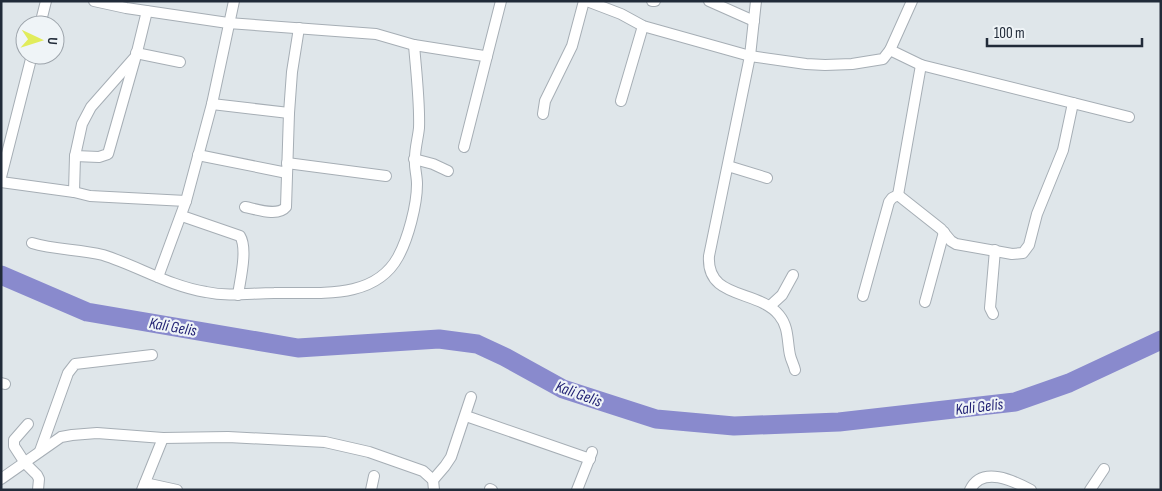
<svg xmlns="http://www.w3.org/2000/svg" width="1162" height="491" font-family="'Sofia Sans Condensed',sans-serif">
	<rect width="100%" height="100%" fill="#dfe6ea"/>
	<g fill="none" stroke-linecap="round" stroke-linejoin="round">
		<path stroke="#898acd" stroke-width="19" d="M 1,275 L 87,312 L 298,348 L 439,339 L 477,344 L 505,357 L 563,389 L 656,419 L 734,426 L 839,422 L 1015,402 L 1069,383 L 1161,340"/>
		<defs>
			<g id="street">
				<path d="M 94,1 L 126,8 L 228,23 L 376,34 L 414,45 L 484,56 L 487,56 L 501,1"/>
				<path d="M 587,1 L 621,14 L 643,26 L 750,56 L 806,64 L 825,65 L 852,64 L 883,59 L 890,50 L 912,1"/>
				<path d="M 652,1 L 655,1"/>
				<path d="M 709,1 L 754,21"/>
				<path d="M 756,1 L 750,56 L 709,256 C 706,300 758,289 779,315 C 789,327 787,341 790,355 C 791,360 794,365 795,370"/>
				<path d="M 40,25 L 46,1"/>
				<path d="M 890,50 L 921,65 L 1129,117"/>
				<path d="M 136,53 L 180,62"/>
				<path d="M 621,101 L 643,26"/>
				<path d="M 212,104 L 289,113"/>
				<path d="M 543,114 L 545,101 L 572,46 L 584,1"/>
				<path d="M 464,147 L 487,56"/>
				<path d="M 198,155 L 287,173"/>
				<path d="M 75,156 L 99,157 L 108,154 L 135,59"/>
				<path d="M 414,159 L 433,164 L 448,171"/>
				<path d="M 287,163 L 386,176"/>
				<path d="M 728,166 L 767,178"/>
				<path d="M 1,177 L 32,55"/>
				<path d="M 1,182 L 74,192 L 75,156 L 82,124 L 91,107 L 136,56 L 147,11"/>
				<path d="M 74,192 L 90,196 L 186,201"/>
				<path d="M 898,195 L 921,65"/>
				<path d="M 245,207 C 256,209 278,217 286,207 L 289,113 L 292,72 L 299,28"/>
				<path d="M 182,216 L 240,236 C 248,249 240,280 238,295"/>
				<path d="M 32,243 C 55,250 79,249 103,255 C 138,266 169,286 206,292 C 229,297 251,293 274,293 C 316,292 374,301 398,257 C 408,239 417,205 417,184 C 417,175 414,167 415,158 C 415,148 418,138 419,128 C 420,103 416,70 414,45"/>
				<path d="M 158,277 L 186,201 L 212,104 L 234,1"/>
				<path d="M 863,296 L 889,202 L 892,198 L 898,195 L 941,229 L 951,241 L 956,244 L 1012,254 L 1023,253 L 1029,245 L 1037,214 L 1063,150 L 1073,103"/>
				<path d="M 925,302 L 944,232"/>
				<path d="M 770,306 L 782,295 L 793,275"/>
				<path d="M 993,314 L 990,308 L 995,250"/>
				<path d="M 1,383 L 5,384"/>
				<path d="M 466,416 L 590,459"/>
				<path d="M 28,424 L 14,440 L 14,446 L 25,463 L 37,475 L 39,479 L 38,490"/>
				<path d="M 40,451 L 68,373 L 75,364 L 152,355"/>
				<path d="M 1,479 L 61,437 L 72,435 L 97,433 L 163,438 L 228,437 L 325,442 L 369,452 L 423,471 L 433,480 L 434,490"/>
				<path d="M 433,480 L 445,466 L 451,457 L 471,397"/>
				<path d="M 145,483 L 177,490"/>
				<path d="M 490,489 L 492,490"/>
				<path d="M 142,490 L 163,438"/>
				<path d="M 371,490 L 374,476"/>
				<path d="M 577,490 L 592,452"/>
				<path d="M 970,490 C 982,465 1014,481 1031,490"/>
				<path d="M 1090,490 L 1104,469"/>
			</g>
		</defs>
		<use href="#street" stroke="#a6aeb5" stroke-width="12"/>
		<use href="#street" stroke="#fff" stroke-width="10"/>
	</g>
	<g text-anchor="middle" stroke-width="4.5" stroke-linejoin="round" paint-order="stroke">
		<g font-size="16" font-style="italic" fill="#1e1e72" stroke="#eff4f7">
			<text transform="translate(173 326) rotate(10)" y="6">Kali Gelis</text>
			<text transform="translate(579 393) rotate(20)" y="6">Kali Gelis</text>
			<text transform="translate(979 406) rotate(-7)" y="6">Kali Gelis</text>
		</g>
	</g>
	<rect width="1162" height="491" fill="none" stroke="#212b39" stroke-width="5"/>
	<g transform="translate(40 40) rotate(94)"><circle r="24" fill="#eff4f7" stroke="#9da4ab"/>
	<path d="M0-4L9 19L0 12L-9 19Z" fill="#e1ec5b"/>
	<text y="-8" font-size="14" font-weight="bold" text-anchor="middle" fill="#212b39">U</text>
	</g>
	<path d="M987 38v8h155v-8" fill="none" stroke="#212b39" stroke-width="2.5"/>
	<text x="994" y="38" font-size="15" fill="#212b39" stroke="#eff4f7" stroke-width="4" paint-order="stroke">100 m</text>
</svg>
